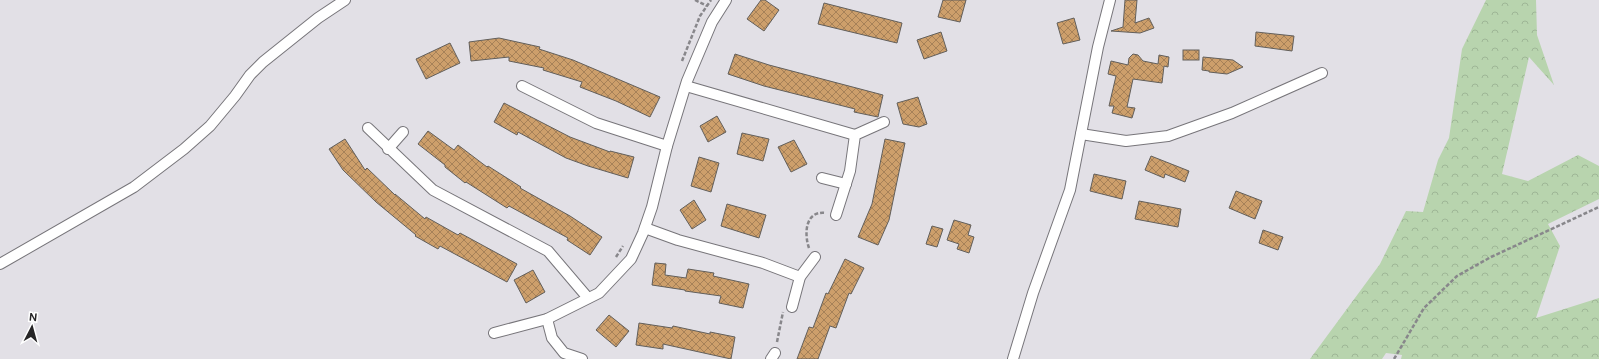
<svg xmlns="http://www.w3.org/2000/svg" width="1599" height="359" font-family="'DM Sans',sans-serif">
	<defs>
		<pattern id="forest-crowns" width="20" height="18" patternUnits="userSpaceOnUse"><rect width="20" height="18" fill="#b8d4ae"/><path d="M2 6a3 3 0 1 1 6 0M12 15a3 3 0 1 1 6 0" fill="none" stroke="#9eb696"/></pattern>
		<pattern id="building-cross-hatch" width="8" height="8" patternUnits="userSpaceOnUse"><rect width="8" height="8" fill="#cd9f6b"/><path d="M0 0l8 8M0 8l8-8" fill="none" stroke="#a68158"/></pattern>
	</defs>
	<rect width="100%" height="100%" fill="#e2e0e6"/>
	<path fill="url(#forest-crowns)" d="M 1486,0 L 1536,0 L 1537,35 L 1554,85 L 1529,57 L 1502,174 L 1528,181 L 1578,155 L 1599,166 L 1599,199 L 1548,224 L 1560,246 L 1536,318 L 1599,298 L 1599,359 L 1401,359 L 1402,355 L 1386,353 L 1382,359 L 1310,359 L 1380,264 L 1406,211 L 1423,212 L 1438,160 L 1449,138 L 1462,49 Z"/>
	<g fill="url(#building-cross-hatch)" stroke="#625f5b">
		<path d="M 761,0 L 765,0 L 779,10 L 764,31 L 747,19 Z"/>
		<path d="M 943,0 L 966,0 L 960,22 L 938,17 Z"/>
		<path d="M 1125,0 L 1137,0 L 1135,23 L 1149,18 L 1154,28 L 1140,33 L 1111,31 L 1123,27 Z"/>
		<path d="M 824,3 L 902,23 L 897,43 L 818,24 Z"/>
		<path d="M 1074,18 L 1080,40 L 1063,44 L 1057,23 Z"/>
		<path d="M 941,32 L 947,51 L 924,59 L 917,40 Z"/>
		<path d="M 1256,32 L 1294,36 L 1292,51 L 1255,46 Z"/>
		<path d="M 499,38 L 540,47 L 539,49 L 573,60 L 660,97 L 650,117 L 616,101 L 580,87 L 582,82 L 543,70 L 544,68 L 509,61 L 509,57 L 471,61 L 469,42 Z"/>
		<path d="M 450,43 L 460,63 L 426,79 L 416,59 Z"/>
		<rect x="1183" y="50" width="16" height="10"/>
		<path d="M 735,54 L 769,65 L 883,95 L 878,117 L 854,112 L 855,109 L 764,86 L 728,74 Z"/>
		<path d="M 1133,54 L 1138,55 L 1143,61 L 1158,64 L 1159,55 L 1169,57 L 1168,67 L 1164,66 L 1162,83 L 1133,79 L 1127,107 L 1135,108 L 1132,118 L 1112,113 L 1114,106 L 1109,106 L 1116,76 L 1108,74 L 1111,61 L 1128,65 L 1129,58 Z"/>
		<path d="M 1203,57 L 1233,60 L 1243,67 L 1227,74 L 1209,72 L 1209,71 L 1202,70 Z"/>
		<path d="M 918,97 L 927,124 L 919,127 L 903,124 L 897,103 Z"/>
		<path d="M 504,103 L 570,137 L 610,152 L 610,151 L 634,157 L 628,178 L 588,166 L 566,158 L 518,132 L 517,135 L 494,122 Z"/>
		<path d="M 717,116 L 726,132 L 708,142 L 700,126 Z"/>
		<path d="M 428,131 L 454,150 L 458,145 L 487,167 L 488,166 L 521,187 L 520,188 L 570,216 L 602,237 L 590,255 L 567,240 L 568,238 L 509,206 L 507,208 L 466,182 L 465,183 L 445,167 L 445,165 L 418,144 Z"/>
		<path d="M 742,133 L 769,139 L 763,161 L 737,154 Z"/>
		<path d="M 345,139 L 365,170 L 367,168 L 395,195 L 395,194 L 425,219 L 426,217 L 458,235 L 460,233 L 517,264 L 507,282 L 440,246 L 438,249 L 415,236 L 416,235 L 376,202 L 343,170 L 329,149 Z"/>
		<path d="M 885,139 L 905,143 L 889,220 L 878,245 L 858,237 L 872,204 Z"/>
		<path d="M 794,140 L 807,164 L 791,172 L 778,147 Z"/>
		<path d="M 1151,156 L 1189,171 L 1185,182 L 1165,174 L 1164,178 L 1145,170 Z"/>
		<path d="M 699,157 L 719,163 L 711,192 L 691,186 Z"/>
		<path d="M 1094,174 L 1126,181 L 1122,199 L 1090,191 Z"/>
		<path d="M 1236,191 L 1262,201 L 1255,219 L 1229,208 Z"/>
		<path d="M 694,200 L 706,220 L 692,229 L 680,210 Z"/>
		<path d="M 1139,201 L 1181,209 L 1178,227 L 1135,219 Z"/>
		<path d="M 727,204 L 766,215 L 759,238 L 721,226 Z"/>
		<path d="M 954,220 L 971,225 L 968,235 L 974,237 L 969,253 L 957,249 L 959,244 L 947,240 Z"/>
		<path d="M 932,226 L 943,229 L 937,247 L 926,244 Z"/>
		<path d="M 1263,230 L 1283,237 L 1278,250 L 1259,243 Z"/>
		<path d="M 845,259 L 864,268 L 851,294 L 849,293 L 836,328 L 830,326 L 818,359 L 797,359 L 809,327 L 813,328 L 826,293 L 828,294 Z"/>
		<path d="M 655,263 L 666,264 L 665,275 L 686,278 L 688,269 L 714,273 L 713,276 L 749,284 L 743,308 L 719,303 L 721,296 L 685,291 L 685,290 L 652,285 Z"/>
		<path d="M 533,270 L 545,292 L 526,303 L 514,280 Z"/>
		<path d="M 609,315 L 629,331 L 616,347 L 596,330 Z"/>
		<path d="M 639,323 L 672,328 L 673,326 L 710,334 L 710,332 L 735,337 L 731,359 L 663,344 L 663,349 L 636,345 Z"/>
	</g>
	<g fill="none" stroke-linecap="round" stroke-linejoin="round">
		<defs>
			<g id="street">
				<path d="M 522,86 L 596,123 L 667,146"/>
				<path d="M 686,86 L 855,135"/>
				<path d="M 368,128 L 433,190 L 548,251 L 588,298"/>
				<path d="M 1081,134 L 1126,141 L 1168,136 L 1232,113 L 1322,73"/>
				<path d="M 388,149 L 403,132"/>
				<path d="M 822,178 L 846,184"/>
				<path d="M 836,215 L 850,171 L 855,135 L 884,122"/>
				<path d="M 645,228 L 678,240 L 763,263 L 800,277"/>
				<path d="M 0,264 L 134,187 L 184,149 L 210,126 L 235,96 L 250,75 L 263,62 L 318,18 L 345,0"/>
				<path d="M 792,307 L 800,277 L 815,257"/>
				<path d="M 547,319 L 552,338 L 564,353 L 582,359"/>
				<path d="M 494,333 L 547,319 L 599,293 L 631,259 L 643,233 L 652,207 L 667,146 L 687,81 L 712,22 L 726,0"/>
				<path d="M 771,359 L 775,353"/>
				<path d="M 1013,359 L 1033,293 L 1070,190 L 1098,47 L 1110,0"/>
			</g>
		</defs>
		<use href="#street" stroke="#77757a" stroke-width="12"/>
		<g stroke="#88878b" stroke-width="2.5" stroke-dasharray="4 2" stroke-linecap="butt">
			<path d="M 695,0 L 707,6"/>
			<path d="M 682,61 L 700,16 L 711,0"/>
			<path d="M 809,248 C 804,234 805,210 826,213"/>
			<path d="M 616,257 L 623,246"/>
			<path d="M 777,342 L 783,312"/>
			<path d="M 1394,359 L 1424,308 L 1457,276 L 1491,257 L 1599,207"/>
		</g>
		<use href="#street" stroke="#fff" stroke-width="10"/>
	</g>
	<g transform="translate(32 327) rotate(6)" stroke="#ffffff" stroke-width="3" paint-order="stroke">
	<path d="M0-3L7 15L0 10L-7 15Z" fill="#262527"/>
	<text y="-6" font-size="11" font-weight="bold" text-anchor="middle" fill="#262527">N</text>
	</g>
</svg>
